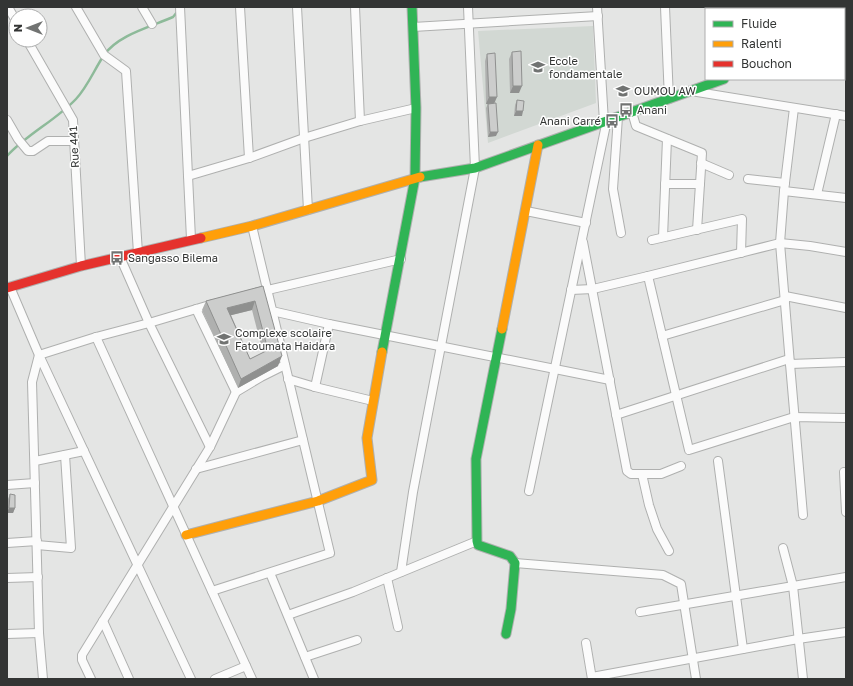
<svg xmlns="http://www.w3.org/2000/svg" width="853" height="686" font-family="'Golos Text',sans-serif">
	<rect width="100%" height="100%" fill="#e4e5e4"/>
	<path fill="#d2d8d3" d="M 593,26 L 596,103 L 488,143 L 478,31 Z"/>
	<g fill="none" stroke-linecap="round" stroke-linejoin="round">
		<path stroke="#8dba99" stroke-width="2.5" d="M 7,156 C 27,134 55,121 76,99 C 88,86 94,70 104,55 C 118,35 150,27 173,17 L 178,11"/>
		<defs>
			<g id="street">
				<path d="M 8,7 L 16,21"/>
				<path d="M 76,7 L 104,55 L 126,71 L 138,253"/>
				<path d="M 142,7 L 152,24"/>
				<path d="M 180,7 L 191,239"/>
				<path d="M 240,7 L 249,158"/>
				<path d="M 297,7 L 308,210"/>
				<path d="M 355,7 L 360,121"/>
				<path d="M 597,7 L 604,122"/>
				<path d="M 665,7 L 669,99"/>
				<path d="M 726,7 L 726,9"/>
				<path d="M 784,7 L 784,9"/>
				<path d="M 413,27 L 598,16"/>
				<path d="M 845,37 L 846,52"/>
				<path d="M 27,40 L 73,120 L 81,266"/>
				<path d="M 691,91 L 846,116"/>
				<path d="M 794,108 L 784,191 L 780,243 L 790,364 L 846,362"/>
				<path d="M 632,112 L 636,126 L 702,153 L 697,230"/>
				<path d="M 618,117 L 613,189 L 621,233"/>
				<path d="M 7,120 L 18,139 L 28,151 L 33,151 L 48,141 L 74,141"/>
				<path d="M 701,163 L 729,175"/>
				<path d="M 188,176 L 249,158 L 304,138 L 360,121 L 416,108"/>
				<path d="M 748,179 L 785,183"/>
				<path d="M 665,184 L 700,184"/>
				<path d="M 784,191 L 846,198"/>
				<path d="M 817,194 L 836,114"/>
				<path d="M 526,211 L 586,223"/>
				<path d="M 663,237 L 667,139"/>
				<path d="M 652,240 L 742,219 L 741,253"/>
				<path d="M 583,242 L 627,471 L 631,474 L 661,474 L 681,466"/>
				<path d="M 120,257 L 149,323 L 210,447"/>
				<path d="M 648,276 L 689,450 L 794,417 L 846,418"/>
				<path d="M 10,287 L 39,355 L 191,679"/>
				<path d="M 571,290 L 593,289 L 648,276 L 780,243 L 810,246 L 846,252"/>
				<path d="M 255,293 L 401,259"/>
				<path d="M 785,296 L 846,308"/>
				<path d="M 196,309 L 236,392"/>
				<path d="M 272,311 L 329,324 L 610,380"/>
				<path d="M 662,336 L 785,300"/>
				<path d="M 96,337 L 252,679"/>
				<path d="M 790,364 L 803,515"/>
				<path d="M 288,379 L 315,387 L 373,401"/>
				<path d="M 315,387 L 329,324"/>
				<path d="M 616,415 L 789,359"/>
				<path d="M 35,461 L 84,451"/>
				<path d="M 718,461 L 743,649"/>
				<path d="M 196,469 L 303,440"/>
				<path d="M 844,472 L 846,512"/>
				<path d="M 642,474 L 649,505 L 657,529 L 669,551"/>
				<path d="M 7,485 L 35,483"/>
				<path d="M 529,491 L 607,120"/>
				<path d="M 7,543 L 37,541"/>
				<path d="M 37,545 L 71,548 L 65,455"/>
				<path d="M 783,548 L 793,586 L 803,679"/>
				<path d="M 515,563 L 663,575 L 681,584 L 696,679"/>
				<path d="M 401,572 L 413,492 L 475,168 L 468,7"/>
				<path d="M 270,573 L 314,679"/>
				<path d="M 7,578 L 38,577"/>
				<path d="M 387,578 L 398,627"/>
				<path d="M 212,591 L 330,553 L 252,226"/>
				<path d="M 640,612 L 846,577"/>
				<path d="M 288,615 L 353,592 L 477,541"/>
				<path d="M 103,621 L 129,679"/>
				<path d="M 7,634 L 39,633"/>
				<path d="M 586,643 L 592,679"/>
				<path d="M 305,657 L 357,640"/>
				<path d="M 592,677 L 798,639 L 846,632"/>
				<path d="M 43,679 L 39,633 L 32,382 L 39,355 L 96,337 L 149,323 L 213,304"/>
				<path d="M 91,679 L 82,660 L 82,655 L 210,447 L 236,392 L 261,377 L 285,365"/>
				<path d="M 215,679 L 246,666"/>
			</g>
			<g id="fast">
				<path d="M 420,177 L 475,168 L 724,79"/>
				<path d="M 502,329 L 476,459 L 477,541 L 478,545 L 510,556 L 515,563 L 511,609 L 506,634"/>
				<path d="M 382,352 L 415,178 L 416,108 L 412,7"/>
			</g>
			<g id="slow">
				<path d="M 201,238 L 252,226 L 420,177"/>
				<path d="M 502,329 L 538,145"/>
				<path d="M 186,535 L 318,501 L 372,480 L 367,438 L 382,352"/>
			</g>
			<path id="jam" d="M 7,288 L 81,266 L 201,238"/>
		</defs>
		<use href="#street" stroke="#afb0af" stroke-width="10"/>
		<use href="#fast" stroke="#afb0af" stroke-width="11"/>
		<use href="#slow" stroke="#afb0af" stroke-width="11"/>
		<use href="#jam" stroke="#afb0af" stroke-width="11"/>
		<use href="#street" stroke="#fbfbfb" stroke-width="8"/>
		<use href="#fast" stroke="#30b455" stroke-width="9"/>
		<use href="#slow" stroke="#ff9f0a" stroke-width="9"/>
		<use href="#jam" stroke="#e5322d" stroke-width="9"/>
	</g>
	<g fill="#afb0af" fill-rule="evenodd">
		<path d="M 512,52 L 519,93 L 510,93 L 509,59 Z"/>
		<path d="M 487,54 L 494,103 L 496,136 L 488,137 L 486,108 L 488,104 L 486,104 L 485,61 Z"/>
		<path d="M 517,100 L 522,116 L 514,116 L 515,105 Z"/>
		<path d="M 263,286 L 278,366 L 238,388 L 202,310 L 206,301 ZM 252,310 L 263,353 L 250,359 L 231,315 Z"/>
		<path d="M 10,494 L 15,508 L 13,513 L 7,513 L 8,499 Z"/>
	</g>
	<g fill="#8f908f">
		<path d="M 513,86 L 522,86 L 519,93 L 510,93 Z"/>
		<path d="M 489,97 L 497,97 L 494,104 L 486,104 Z"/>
		<path d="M 516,111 L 523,111 L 522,116 L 514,116 Z"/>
		<path d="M 490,132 L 498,132 L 496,136 L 488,137 Z"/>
		<path d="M 255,301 L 252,310 L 224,317 L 227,308 Z"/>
		<path d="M 282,356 L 278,366 L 238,388 L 241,379 Z"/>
		<path d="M 9,508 L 15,508 L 13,513 L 7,513 Z"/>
	</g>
	<g fill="#cccdcc" stroke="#8f908f" fill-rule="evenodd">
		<path d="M 521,51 L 522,86 L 513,86 L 512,52 Z"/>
		<path d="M 495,53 L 497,97 L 489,97 L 487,54 Z"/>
		<path d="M 517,100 L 524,101 L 523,111 L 516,111 Z"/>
		<path d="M 496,103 L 498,132 L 490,132 L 488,104 Z"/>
		<path d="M 263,286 L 282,356 L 241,379 L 206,301 ZM 255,301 L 268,350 L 250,359 L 227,308 Z"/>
		<path d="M 10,494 L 15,495 L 15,508 L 9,508 Z"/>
	</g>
	<defs>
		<symbol id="school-bare" viewBox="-9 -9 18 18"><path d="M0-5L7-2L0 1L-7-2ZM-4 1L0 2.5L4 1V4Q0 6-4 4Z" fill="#717372" stroke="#fff" stroke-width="2.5" paint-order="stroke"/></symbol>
		<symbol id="bus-bare" viewBox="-9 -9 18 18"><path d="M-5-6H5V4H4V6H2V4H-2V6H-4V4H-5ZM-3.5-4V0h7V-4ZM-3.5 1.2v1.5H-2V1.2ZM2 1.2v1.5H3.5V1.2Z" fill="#717372" stroke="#fff" stroke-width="2.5" paint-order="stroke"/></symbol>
	</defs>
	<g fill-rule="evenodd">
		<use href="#school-bare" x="528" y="57" width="20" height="20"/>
		<use href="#school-bare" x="613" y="81" width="20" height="20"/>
		<use href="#bus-bare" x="616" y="100" width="20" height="20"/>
		<use href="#bus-bare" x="602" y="111" width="20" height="20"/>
		<use href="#bus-bare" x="107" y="248" width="20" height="20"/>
		<use href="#school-bare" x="214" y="329" width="20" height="20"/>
	</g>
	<g text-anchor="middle" stroke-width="3" stroke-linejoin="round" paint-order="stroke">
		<g font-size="11" fill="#333534" stroke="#fff" text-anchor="start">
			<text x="549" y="65">Ecole<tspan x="549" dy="13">fondamentale</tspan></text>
			<text x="634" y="95">OUMOU AW</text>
			<text x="637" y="114">Anani</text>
			<text x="601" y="125" text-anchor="end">Anani Carré</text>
			<text x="128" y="262">Sangasso Bilema</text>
			<text x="235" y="337">Complexe scolaire<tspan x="235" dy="13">Fatoumata Haidara</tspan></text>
		</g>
		<g font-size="11" fill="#333534" stroke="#fff">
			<text transform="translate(74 147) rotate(-93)" y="4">Rue 441</text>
		</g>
	</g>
	<rect width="853" height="686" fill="none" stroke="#333534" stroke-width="16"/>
	<rect x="705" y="8" width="140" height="72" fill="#ffffff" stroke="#adaeae"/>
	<rect x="713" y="21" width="20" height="6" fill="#30b455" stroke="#adaeae"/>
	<text x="741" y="28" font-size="12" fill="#333534">Fluide</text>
	<rect x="713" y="41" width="20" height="6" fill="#ff9f0a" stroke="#adaeae"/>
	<text x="741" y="48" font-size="12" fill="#333534">Ralenti</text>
	<rect x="713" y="61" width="20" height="6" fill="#e5322d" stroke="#adaeae"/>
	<text x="741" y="68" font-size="12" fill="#333534">Bouchon</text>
	<g transform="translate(28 28) rotate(270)"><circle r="19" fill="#ffffff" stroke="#adaeae"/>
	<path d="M0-3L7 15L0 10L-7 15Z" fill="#717372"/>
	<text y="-6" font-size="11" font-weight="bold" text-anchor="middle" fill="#333534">N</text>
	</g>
</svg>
